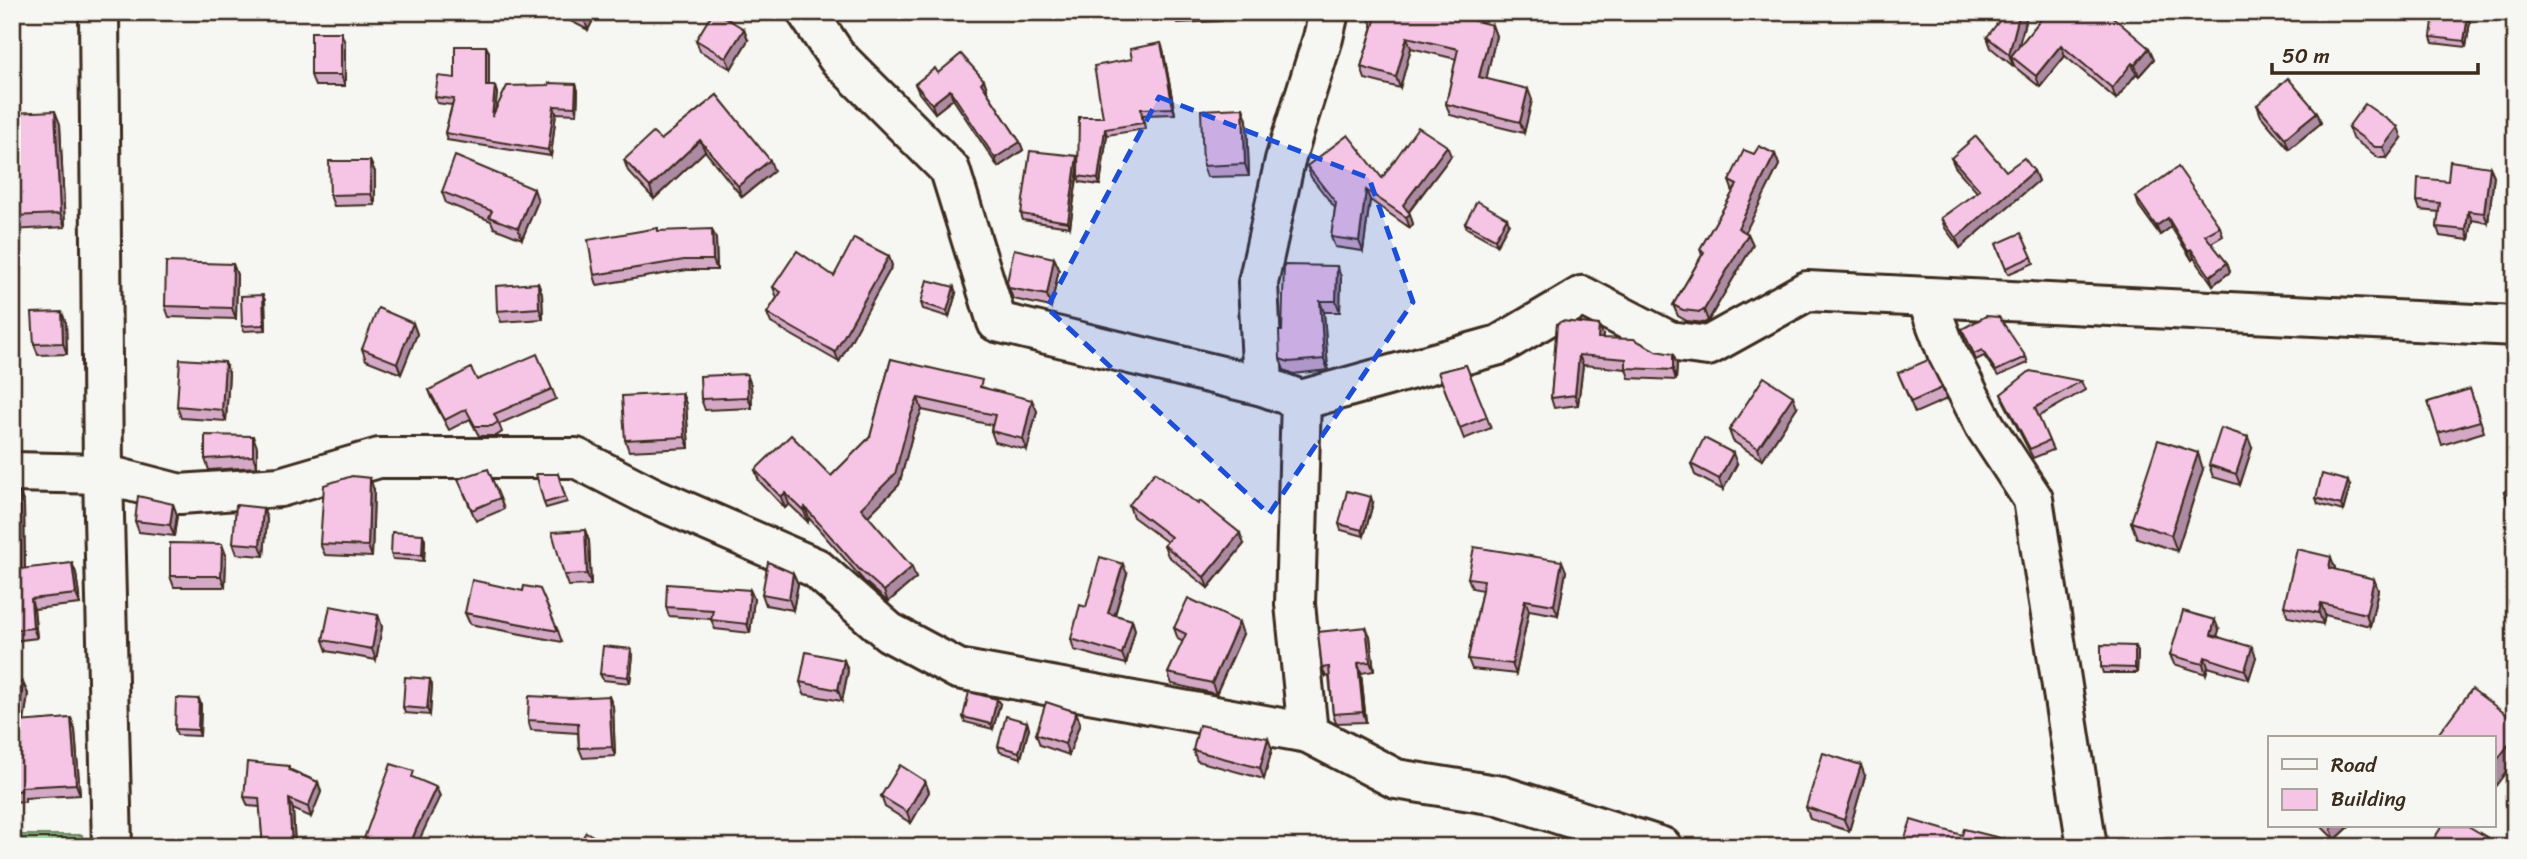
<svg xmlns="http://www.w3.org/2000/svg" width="2527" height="859" font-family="Sriracha,sans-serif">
	<rect width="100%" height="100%" fill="#f6f6f2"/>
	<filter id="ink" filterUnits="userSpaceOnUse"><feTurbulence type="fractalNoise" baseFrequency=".0143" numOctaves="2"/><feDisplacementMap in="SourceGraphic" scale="14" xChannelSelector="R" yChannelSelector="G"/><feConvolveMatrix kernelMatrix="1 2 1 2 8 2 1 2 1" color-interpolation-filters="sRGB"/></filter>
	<g filter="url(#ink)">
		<path fill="#a3e1a9" stroke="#6f8664" stroke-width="2" d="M 12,835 L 82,835 L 83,847 L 12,847 Z"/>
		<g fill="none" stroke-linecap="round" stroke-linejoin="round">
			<defs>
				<g id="minor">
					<path d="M 99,12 L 103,474 L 112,847"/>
					<path d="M 807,12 L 837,57 L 950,170 L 997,322 L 1263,386 L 1301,400 L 1499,345 L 1582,296 L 1669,341 L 1708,346 L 1807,291 L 2515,326"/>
					<path d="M 1926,297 L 1947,352 L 1985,426 L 2033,499 L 2087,847"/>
					<path d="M 1263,386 L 1258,283 L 1285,160 L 1323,38 L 1329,12"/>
					<path d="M 1301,400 L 1295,604 L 1308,733"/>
					<path d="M 12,472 L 103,474 L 180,494 L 280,487 L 379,458 L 576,458 L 652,497 L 816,568 L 889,632 L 958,669 L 1308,733 L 1396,779 L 1502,796 L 1662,847"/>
				</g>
			</defs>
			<use href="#minor" stroke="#3b2a1e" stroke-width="44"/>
			<use href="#minor" stroke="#f6f6f2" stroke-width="38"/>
		</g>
		<g fill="#d4a9c6" stroke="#3b2a1e" stroke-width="2">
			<path d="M 553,12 L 597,12 L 588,30 Z"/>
			<path d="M 1173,12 L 1222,12 L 1222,21 L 1177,23 Z"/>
			<path d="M 2047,12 L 2149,48 L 2154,59 L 2139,76 L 2136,74 L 2116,99 L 2065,56 L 2040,87 L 2015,67 L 2013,63 L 2013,66 L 1991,48 L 1987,37 L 2018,48 Z"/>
			<path d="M 2269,12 L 2314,12 L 2314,13 L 2271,17 Z"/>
			<path d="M 1368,15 L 1492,25 L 1496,36 L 1486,79 L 1532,100 L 1524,133 L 1450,115 L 1446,104 L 1456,59 L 1411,48 L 1400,88 L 1365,79 L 1361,67 L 1373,26 L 1372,26 Z"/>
			<path d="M 2470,22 L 2466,47 L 2433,43 L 2431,37 Z"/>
			<path d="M 696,40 L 748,40 L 731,69 L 700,51 Z"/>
			<path d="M 345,43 L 345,86 L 315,86 L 311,75 Z"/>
			<path d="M 1163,49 L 1175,114 L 1143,115 L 1145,129 L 1107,135 L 1100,185 L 1080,182 L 1078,176 L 1078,172 L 1070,227 L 1023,220 L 1021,214 L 1078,159 L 1103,117 L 1132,59 Z"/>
			<path d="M 489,52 L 489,86 L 497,93 L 495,109 L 576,84 L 578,91 L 577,114 L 556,113 L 551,156 L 447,140 L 445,133 L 452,105 L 437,103 L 435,97 L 455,78 Z"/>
			<path d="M 938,73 L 984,80 L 987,89 L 986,90 L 1020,142 L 1023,150 L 998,167 L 953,99 L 935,113 L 919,93 L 915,84 Z"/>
			<path d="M 717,95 L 774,171 L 742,197 L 705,151 L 654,199 L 628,171 L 624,160 L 661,140 Z"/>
			<path d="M 2257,105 L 2317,112 L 2321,123 L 2289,149 L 2261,116 Z"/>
			<path d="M 1243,108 L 1247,120 L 1249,176 L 1207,177 L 1203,166 Z"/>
			<path d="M 12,113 L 60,124 L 65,227 L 12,230 Z"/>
			<path d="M 2348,127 L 2402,138 L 2387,158 L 2379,158 L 2352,138 Z"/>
			<path d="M 1754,154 L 1775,154 L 1779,165 L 1745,232 L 1748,234 L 1753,245 L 1708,321 L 1704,323 L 1687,321 L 1678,316 L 1673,305 L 1702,255 L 1700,249 L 1733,192 L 1729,181 Z"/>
			<path d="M 1451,156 L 1409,212 L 1413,224 L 1410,228 L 1370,200 L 1363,251 L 1335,247 L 1331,237 L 1335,208 L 1311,177 L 1307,166 L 1382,178 Z"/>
			<path d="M 1951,158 L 2006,171 L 2034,171 L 2038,181 L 1960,248 L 1945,228 L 1941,218 L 1977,192 L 1955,167 Z"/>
			<path d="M 370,161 L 375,172 L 375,205 L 334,206 L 330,195 Z"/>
			<path d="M 2490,167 L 2494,176 L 2488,223 L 2472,220 L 2469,240 L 2440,236 L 2437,227 L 2439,212 L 2420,210 L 2417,201 L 2448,181 Z"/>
			<path d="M 442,192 L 538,201 L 522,239 L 494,228 L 491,221 L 446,203 Z"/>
			<path d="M 2136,197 L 2220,227 L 2223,236 L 2211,243 L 2227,263 L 2230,272 L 2213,285 L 2194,258 L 2192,260 L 2171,227 L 2160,235 L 2139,206 Z"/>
			<path d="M 1465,223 L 1509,223 L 1497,245 L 1467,228 Z"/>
			<path d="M 659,231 L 716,239 L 717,270 L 687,270 L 597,285 L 594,275 Z"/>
			<path d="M 1998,250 L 2032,257 L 2034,263 L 2008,274 Z"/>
			<path d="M 889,256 L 892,266 L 839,362 L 771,323 L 767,313 L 777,298 L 773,287 L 834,276 Z"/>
			<path d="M 1054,258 L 1059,269 L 1051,307 L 1013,299 L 1007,282 Z"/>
			<path d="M 233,264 L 237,275 L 236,319 L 169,317 L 165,306 Z"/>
			<path d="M 1341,277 L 1340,312 L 1324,312 L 1328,370 L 1293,374 L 1284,370 L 1280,359 L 1282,331 Z"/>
			<path d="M 538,283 L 542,294 L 543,319 L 501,322 L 497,311 Z"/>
			<path d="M 956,293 L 949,317 L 923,309 L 921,303 Z"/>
			<path d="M 265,301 L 266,330 L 244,331 L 242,326 Z"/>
			<path d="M 66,323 L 67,354 L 38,355 L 34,344 Z"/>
			<path d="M 413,323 L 417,334 L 401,374 L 366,360 L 362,349 Z"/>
			<path d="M 1557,324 L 1603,335 L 1602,338 L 1677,364 L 1676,380 L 1629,378 L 1626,369 L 1583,365 L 1578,405 L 1554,408 L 1551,398 Z"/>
			<path d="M 1962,329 L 2026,357 L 2028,363 L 1998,376 L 1984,356 L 1976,360 Z"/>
			<path d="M 891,359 L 985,388 L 1037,411 L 1027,450 L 995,442 L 991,431 L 992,425 L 922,410 L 914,428 L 899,485 L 868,516 L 916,578 L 888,602 L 864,581 L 809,518 L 808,522 L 789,504 L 785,508 L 759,481 L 755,470 L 831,476 L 870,437 Z"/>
			<path d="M 1466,365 L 1491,428 L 1464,439 L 1438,372 Z"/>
			<path d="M 229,373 L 226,421 L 181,418 L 177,406 Z"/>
			<path d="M 1898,373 L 1942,388 L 1947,399 L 1915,413 Z"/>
			<path d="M 477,380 L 552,389 L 556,399 L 499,424 L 502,432 L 496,436 L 479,436 L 470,419 L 449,430 L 433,400 L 429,390 Z"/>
			<path d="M 2081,381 L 2085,390 L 2038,417 L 2053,450 L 2033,458 L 2004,402 L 2001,394 Z"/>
			<path d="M 751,385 L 752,408 L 705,410 L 701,399 Z"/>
			<path d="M 2470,389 L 2484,432 L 2442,445 L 2438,433 Z"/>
			<path d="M 682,393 L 686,404 L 689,448 L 629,451 L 625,440 Z"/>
			<path d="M 1797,407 L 1762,460 L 1733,441 L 1729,430 Z"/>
			<path d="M 257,447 L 257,467 L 209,470 L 205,459 Z"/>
			<path d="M 2252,448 L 2240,485 L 2213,477 L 2209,465 Z"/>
			<path d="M 1691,464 L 1737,464 L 1723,490 L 1695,475 Z"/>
			<path d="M 2203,469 L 2177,551 L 2137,538 L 2131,522 Z"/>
			<path d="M 558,474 L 567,502 L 546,508 L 544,503 Z"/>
			<path d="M 458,479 L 500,498 L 504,509 L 476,521 Z"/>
			<path d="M 2515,485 L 2515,514 L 2508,503 L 2504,492 Z"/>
			<path d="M 2350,486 L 2343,511 L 2318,504 L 2316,498 Z"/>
			<path d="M 374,490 L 372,557 L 325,555 L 320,544 Z"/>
			<path d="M 12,494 L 20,494 L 24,504 L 25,569 L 72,563 L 76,573 L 80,604 L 34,609 L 37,638 L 12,641 Z"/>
			<path d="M 1373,503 L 1364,536 L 1341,530 L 1339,524 Z"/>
			<path d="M 173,504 L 177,515 L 174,536 L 139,532 L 135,521 Z"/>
			<path d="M 1129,505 L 1244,544 L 1208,588 L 1168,556 L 1164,545 L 1167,542 L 1133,517 Z"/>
			<path d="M 263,508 L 267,519 L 264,556 L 237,554 L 233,543 Z"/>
			<path d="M 585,530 L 589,541 L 591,585 L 568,586 L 564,575 Z"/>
			<path d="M 425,540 L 424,561 L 393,559 L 391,554 Z"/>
			<path d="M 226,555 L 225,587 L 174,587 L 170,576 Z"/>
			<path d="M 2335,568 L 2335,570 L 2374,579 L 2378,590 L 2370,626 L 2325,615 L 2323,624 L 2288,617 L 2284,606 Z"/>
			<path d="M 1566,571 L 1558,615 L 1529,610 L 1516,674 L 1472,669 L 1468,659 L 1482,590 L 1472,588 L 1468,578 Z"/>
			<path d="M 793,573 L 798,584 L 793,610 L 766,605 L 762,594 Z"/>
			<path d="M 1127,574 L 1115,615 L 1132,620 L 1135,630 L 1126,664 L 1074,650 L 1071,639 L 1086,607 Z"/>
			<path d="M 750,590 L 754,599 L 750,633 L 715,629 L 711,619 L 669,616 L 666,607 Z"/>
			<path d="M 465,613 L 558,631 L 562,642 L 470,624 Z"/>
			<path d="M 378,615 L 382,627 L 376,660 L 327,651 L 323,640 Z"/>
			<path d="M 1174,628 L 1243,634 L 1216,694 L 1172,684 L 1168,673 L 1183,642 L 1178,639 Z"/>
			<path d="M 2219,630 L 2217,636 L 2256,657 L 2249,679 L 2208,667 L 2206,674 L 2174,664 L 2170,655 Z"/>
			<path d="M 1370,636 L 1374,671 L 1361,673 L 1366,722 L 1336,723 L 1333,714 L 1329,676 L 1326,677 L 1322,668 Z"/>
			<path d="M 2135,646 L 2138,652 L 2137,673 L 2103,673 L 2101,667 Z"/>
			<path d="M 633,655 L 630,683 L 603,680 L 600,674 Z"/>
			<path d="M 844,660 L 848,671 L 842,701 L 804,694 L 800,682 Z"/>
			<path d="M 12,681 L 23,683 L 28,694 L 24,722 L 71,718 L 75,730 L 80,795 L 25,798 L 25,802 L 12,801 Z"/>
			<path d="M 432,685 L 430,715 L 405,713 L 403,707 Z"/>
			<path d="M 199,699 L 201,705 L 200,736 L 177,735 L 175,729 Z"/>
			<path d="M 1000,704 L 993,729 L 965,722 L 963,717 Z"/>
			<path d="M 613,706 L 615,756 L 583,758 L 579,748 L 578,733 L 531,730 L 528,720 Z"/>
			<path d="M 1076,712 L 1080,723 L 1069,755 L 1040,745 L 1036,734 Z"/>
			<path d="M 1027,722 L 1029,728 L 1021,758 L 1000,752 L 998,746 Z"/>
			<path d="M 1272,749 L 1264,779 L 1197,761 L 1193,750 Z"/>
			<path d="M 291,770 L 318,782 L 321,792 L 311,817 L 293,809 L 295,847 L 263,847 L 260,807 L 248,806 L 244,797 Z"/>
			<path d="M 1865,776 L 1849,831 L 1810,819 L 1806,807 Z"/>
			<path d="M 925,781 L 929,792 L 911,823 L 885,807 L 881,796 Z"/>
			<path d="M 2321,826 L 2350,826 L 2335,840 Z"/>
		</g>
		<g fill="#ac8aa1" stroke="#3b2a1e" stroke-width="2">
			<path d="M 587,12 L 597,12 L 588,30 L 584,19 Z"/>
			<path d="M 2020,12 L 2028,12 L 2015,59 L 2011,56 L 2013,63 L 2013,66 L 2009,54 Z"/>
			<path d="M 2468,16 L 2470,22 L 2466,47 L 2464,41 Z"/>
			<path d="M 1492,25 L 1496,36 L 1484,89 L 1479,77 Z"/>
			<path d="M 744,29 L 748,40 L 731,69 L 726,58 Z"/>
			<path d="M 341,32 L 345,43 L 345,86 L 341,75 Z"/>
			<path d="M 1407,37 L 1411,48 L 1400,88 L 1396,77 Z"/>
			<path d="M 1161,43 L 1163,49 L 1175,114 L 1173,108 Z"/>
			<path d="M 2061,45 L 2065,56 L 2040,87 L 2036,76 Z"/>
			<path d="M 486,46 L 489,52 L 489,93 L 486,86 Z"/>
			<path d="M 2149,48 L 2154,59 L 2139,76 L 2135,65 Z"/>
			<path d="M 2132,63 L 2136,74 L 2116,99 L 2112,88 Z"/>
			<path d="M 984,80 L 987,89 L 984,91 L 981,83 Z"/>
			<path d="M 576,84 L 578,91 L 577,114 L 575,107 Z"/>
			<path d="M 495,86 L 497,93 L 494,124 L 492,117 Z"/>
			<path d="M 1528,89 L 1532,100 L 1524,133 L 1520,122 Z"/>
			<path d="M 950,90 L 953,99 L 935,113 L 932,104 Z"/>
			<path d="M 554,106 L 556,113 L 551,156 L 548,150 Z"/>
			<path d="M 1243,108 L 1247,120 L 1249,176 L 1245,164 Z"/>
			<path d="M 55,111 L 60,124 L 65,227 L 60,214 Z"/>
			<path d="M 2317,112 L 2321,123 L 2289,149 L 2285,138 Z"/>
			<path d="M 2398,127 L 2402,138 L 2387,158 L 2383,147 Z"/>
			<path d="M 1105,129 L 1107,135 L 1100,185 L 1098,179 Z"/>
			<path d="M 700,140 L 705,151 L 654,199 L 650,187 Z"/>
			<path d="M 1020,142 L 1023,150 L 998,167 L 995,158 Z"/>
			<path d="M 1447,146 L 1451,156 L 1406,215 L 1403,205 Z"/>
			<path d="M 1775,154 L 1779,165 L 1742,239 L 1738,228 Z"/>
			<path d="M 1077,156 L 1079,162 L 1070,227 L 1068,222 Z"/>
			<path d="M 770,160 L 774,171 L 742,197 L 738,186 Z"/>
			<path d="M 370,161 L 375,172 L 375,205 L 371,194 Z"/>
			<path d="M 2490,167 L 2494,176 L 2488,223 L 2484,213 Z"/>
			<path d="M 2034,171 L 2038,181 L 1960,248 L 1956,238 Z"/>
			<path d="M 534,189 L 538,201 L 522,239 L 518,228 Z"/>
			<path d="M 1366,190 L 1370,200 L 1363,251 L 1359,241 Z"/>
			<path d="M 2468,211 L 2472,220 L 2469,240 L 2466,230 Z"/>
			<path d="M 1410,214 L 1413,224 L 1410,228 L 1406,217 Z"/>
			<path d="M 1507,218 L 1509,223 L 1497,245 L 1495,239 Z"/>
			<path d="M 2168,218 L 2171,227 L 2160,235 L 2156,226 Z"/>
			<path d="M 712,229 L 716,239 L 717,270 L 713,260 Z"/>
			<path d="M 1748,234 L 1753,245 L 1708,321 L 1704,310 Z"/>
			<path d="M 2191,249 L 2194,258 L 2192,260 L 2188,251 Z"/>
			<path d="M 889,256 L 892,266 L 839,362 L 835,352 Z"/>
			<path d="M 1054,258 L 1059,269 L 1051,307 L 1047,295 Z"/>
			<path d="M 2227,263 L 2230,272 L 2213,285 L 2210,276 Z"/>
			<path d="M 233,264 L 237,275 L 236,319 L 232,308 Z"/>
			<path d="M 1337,266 L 1341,277 L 1340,312 L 1336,301 Z"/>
			<path d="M 538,283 L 542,294 L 543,319 L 539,308 Z"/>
			<path d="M 954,287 L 956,293 L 949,317 L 947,311 Z"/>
			<path d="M 263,295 L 265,301 L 266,330 L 264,325 Z"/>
			<path d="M 1320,301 L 1324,312 L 1328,370 L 1324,359 Z"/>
			<path d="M 62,312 L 66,323 L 67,354 L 63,343 Z"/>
			<path d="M 413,323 L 417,334 L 401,374 L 397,363 Z"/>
			<path d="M 1599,325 L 1603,335 L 1601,348 L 1598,338 Z"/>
			<path d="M 1673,354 L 1677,364 L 1676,380 L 1673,370 Z"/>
			<path d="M 1579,355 L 1583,365 L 1578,405 L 1575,395 Z"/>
			<path d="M 225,362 L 229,373 L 226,421 L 222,410 Z"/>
			<path d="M 747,374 L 751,385 L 752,408 L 748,397 Z"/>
			<path d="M 682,393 L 686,404 L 689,448 L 685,437 Z"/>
			<path d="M 1793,396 L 1797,407 L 1762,460 L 1758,448 Z"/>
			<path d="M 918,398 L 922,410 L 914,428 L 899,485 L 865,519 L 861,508 L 910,417 Z"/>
			<path d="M 1032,400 L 1037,411 L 1027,450 L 1023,439 Z"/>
			<path d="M 253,436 L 257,447 L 257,467 L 253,456 Z"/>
			<path d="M 2248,437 L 2252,448 L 2240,485 L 2236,474 Z"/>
			<path d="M 1733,453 L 1737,464 L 1723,490 L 1719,479 Z"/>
			<path d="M 2198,453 L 2203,469 L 2177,551 L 2171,535 Z"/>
			<path d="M 370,478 L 374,490 L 372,557 L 368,546 Z"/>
			<path d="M 2348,481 L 2350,486 L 2343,511 L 2341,505 Z"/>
			<path d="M 785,493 L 789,504 L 785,508 L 781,497 Z"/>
			<path d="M 20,494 L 24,504 L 25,579 L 21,569 Z"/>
			<path d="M 1371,497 L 1373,503 L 1364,536 L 1362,530 Z"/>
			<path d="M 173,504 L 177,515 L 174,536 L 170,525 Z"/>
			<path d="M 805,507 L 809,518 L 808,522 L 804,511 Z"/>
			<path d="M 263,508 L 267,519 L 264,556 L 260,545 Z"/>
			<path d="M 585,530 L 589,541 L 591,585 L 587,574 Z"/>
			<path d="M 1240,533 L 1244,544 L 1208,588 L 1204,577 Z"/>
			<path d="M 423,534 L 425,540 L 424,561 L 422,555 Z"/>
			<path d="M 222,544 L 226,555 L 225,587 L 221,576 Z"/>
			<path d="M 2331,557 L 2335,568 L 2333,579 L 2329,568 Z"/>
			<path d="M 1562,561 L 1566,571 L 1558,615 L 1554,605 Z"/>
			<path d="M 72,563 L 76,573 L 80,604 L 76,594 Z"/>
			<path d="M 1123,564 L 1127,574 L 1112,623 L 1108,613 Z"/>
			<path d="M 912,567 L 916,578 L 888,602 L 884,591 Z"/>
			<path d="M 793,573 L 798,584 L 793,610 L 789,599 Z"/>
			<path d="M 2374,579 L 2378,590 L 2370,626 L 2366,614 Z"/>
			<path d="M 750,590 L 754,599 L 750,633 L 747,624 Z"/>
			<path d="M 31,599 L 34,609 L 37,638 L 33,628 Z"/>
			<path d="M 1525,600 L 1529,610 L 1516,674 L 1512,664 Z"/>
			<path d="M 2321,603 L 2325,615 L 2323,624 L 2319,613 Z"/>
			<path d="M 378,615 L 382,627 L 376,660 L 372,649 Z"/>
			<path d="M 1132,620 L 1135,630 L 1126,664 L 1122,654 Z"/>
			<path d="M 2215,620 L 2219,630 L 2215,644 L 2211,635 Z"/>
			<path d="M 1239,622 L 1243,634 L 1216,694 L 1212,683 Z"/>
			<path d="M 1366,627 L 1370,636 L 1374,671 L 1370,662 Z"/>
			<path d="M 2135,646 L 2138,652 L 2137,673 L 2135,668 Z"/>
			<path d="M 2252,647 L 2256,657 L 2249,679 L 2245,670 Z"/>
			<path d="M 631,649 L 633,655 L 630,683 L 628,677 Z"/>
			<path d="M 2205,657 L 2208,667 L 2206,674 L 2203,664 Z"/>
			<path d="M 844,660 L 848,671 L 842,701 L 838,690 Z"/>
			<path d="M 1358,663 L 1361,673 L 1366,722 L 1363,712 Z"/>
			<path d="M 430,679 L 432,685 L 430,715 L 427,709 Z"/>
			<path d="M 23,683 L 28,694 L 22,734 L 18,722 Z"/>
			<path d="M 609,696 L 613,706 L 615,756 L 612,747 Z"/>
			<path d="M 199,699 L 201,705 L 200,736 L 198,730 Z"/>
			<path d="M 997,699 L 1000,704 L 993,729 L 991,724 Z"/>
			<path d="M 1076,712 L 1080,723 L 1069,755 L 1065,744 Z"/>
			<path d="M 71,718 L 75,730 L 80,795 L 76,784 Z"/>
			<path d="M 1027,722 L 1029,728 L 1021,758 L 1019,752 Z"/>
			<path d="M 2515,736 L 2515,760 L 2495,787 L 2494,764 Z"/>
			<path d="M 1268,738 L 1272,749 L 1264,779 L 1260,768 Z"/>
			<path d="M 1861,765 L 1865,776 L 1849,831 L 1844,820 Z"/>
			<path d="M 925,781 L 929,792 L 911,823 L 907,812 Z"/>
			<path d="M 318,782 L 321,792 L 311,817 L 308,807 Z"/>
			<path d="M 436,787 L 440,796 L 416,847 L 409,847 L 416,830 Z"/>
			<path d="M 289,799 L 293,809 L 295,847 L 292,847 Z"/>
			<path d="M 2334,826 L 2350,826 L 2335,840 L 2331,829 Z"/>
			<path d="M 2004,839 L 2007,847 L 2002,847 Z"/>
		</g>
		<g fill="#f6c5e6" stroke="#3b2a1e" stroke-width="2">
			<path d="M 572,12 L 587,12 L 584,19 Z"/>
			<path d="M 713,12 L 716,12 L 744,29 L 726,58 L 696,40 Z"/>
			<path d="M 1368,12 L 1440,12 L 1492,25 L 1479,77 L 1528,89 L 1520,122 L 1446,104 L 1458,49 L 1407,37 L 1396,77 L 1361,67 L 1376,17 L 1368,15 Z"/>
			<path d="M 2006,12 L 2020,12 L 2009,54 L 1987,37 Z"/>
			<path d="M 2047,12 L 2097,12 L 2099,14 L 2108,13 L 2149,48 L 2135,65 L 2132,63 L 2112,88 L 2061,45 L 2036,76 L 2011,56 Z"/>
			<path d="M 2434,12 L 2468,16 L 2464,41 L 2431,37 Z"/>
			<rect x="311" y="32" width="30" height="43"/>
			<path d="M 1161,43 L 1173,108 L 1141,109 L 1143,123 L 1105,129 L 1098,179 L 1078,176 L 1079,117 L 1103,117 L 1094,66 L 1132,59 L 1130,49 Z"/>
			<path d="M 455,46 L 486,46 L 486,86 L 495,86 L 492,117 L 507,86 L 549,85 L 549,83 L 576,84 L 575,107 L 554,106 L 548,150 L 445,133 L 454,99 L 435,97 L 438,76 L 455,78 Z"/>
			<path d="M 961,54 L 984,80 L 981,83 L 1020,142 L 995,158 L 950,90 L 932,104 L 915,84 L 935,68 L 938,73 Z"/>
			<path d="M 2288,78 L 2317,112 L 2285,138 L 2257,105 Z"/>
			<path d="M 717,95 L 770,160 L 738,186 L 700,140 L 650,187 L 624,160 L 653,133 L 661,140 Z"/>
			<path d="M 2365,104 L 2398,127 L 2383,147 L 2375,147 L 2348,127 Z"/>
			<path d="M 1243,108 L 1245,164 L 1203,166 L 1201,110 Z"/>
			<path d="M 55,111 L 60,214 L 12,216 L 12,113 Z"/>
			<path d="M 1418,127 L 1447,146 L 1403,205 L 1410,214 L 1406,217 L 1366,190 L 1359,241 L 1331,237 L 1336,203 L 1307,166 L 1348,135 L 1382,178 Z"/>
			<path d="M 1976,136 L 2006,171 L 2024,158 L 2034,171 L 1956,238 L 1941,218 L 1980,190 L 1951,158 Z"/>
			<path d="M 1759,146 L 1775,154 L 1738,228 L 1748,234 L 1704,310 L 1700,312 L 1683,310 L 1673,305 L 1704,252 L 1700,249 L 1737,185 L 1729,181 L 1744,150 L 1754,154 Z"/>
			<path d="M 1030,151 L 1077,156 L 1068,222 L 1021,214 Z"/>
			<path d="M 455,156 L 534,189 L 518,228 L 489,217 L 492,211 L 442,192 Z"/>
			<path d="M 329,161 L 370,161 L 371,194 L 330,195 Z"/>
			<path d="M 2450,161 L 2490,167 L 2484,213 L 2468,211 L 2466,230 L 2437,227 L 2440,203 L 2417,201 L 2418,178 L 2448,181 Z"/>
			<path d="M 2178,167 L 2220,227 L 2205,235 L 2227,263 L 2210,276 L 2191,249 L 2188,251 L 2168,218 L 2156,226 L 2136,197 Z"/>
			<path d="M 1477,201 L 1507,218 L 1495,239 L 1465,223 Z"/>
			<path d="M 658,228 L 658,231 L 712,229 L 713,260 L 684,260 L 594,275 L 588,240 Z"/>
			<path d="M 2021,233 L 2032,257 L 2006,268 L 1996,244 Z"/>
			<path d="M 854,238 L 889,256 L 835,352 L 767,313 L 781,292 L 773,287 L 797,251 L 834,276 Z"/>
			<path d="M 1014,249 L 1054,258 L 1047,295 L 1009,288 L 1007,282 Z"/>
			<path d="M 166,262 L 233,264 L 232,308 L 165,306 Z"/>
			<path d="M 1284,265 L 1337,266 L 1336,301 L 1320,301 L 1324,359 L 1289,362 L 1280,359 L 1279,331 L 1282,331 Z"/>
			<path d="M 927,280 L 954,287 L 947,311 L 921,303 Z"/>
			<path d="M 538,283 L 539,308 L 497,311 L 496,286 Z"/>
			<path d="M 263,295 L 264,325 L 242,326 L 241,296 Z"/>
			<path d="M 378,308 L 413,323 L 397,363 L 362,349 Z"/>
			<path d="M 62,312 L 63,343 L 34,344 L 32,313 Z"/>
			<path d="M 1986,316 L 1999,317 L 2026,357 L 1996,371 L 1982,350 L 1974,354 L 1962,329 Z"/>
			<path d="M 1562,321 L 1599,325 L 1598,338 L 1634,339 L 1656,351 L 1673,354 L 1673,370 L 1626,368 L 1626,359 L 1579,355 L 1575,395 L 1551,398 L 1557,324 Z"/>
			<path d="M 537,354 L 552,389 L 494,414 L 498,422 L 492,426 L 475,426 L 466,409 L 445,420 L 429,390 L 471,368 L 477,380 Z"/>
			<path d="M 180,359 L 225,362 L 222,410 L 177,406 Z"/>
			<path d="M 891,359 L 982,380 L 980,387 L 1032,400 L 1023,439 L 991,431 L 995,415 L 918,398 L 910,417 L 895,474 L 861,508 L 912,567 L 884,591 L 859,569 L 805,507 L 804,511 L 785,493 L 781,497 L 755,470 L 791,435 L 831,476 L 870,437 Z"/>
			<path d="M 1928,360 L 1942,388 L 1911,402 L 1898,373 Z"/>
			<path d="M 1466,365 L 1487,417 L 1460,428 L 1438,372 Z"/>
			<path d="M 2030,371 L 2081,381 L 2035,408 L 2049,441 L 2030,449 L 2001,394 Z"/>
			<path d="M 747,374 L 748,397 L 701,399 L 700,376 Z"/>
			<path d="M 1764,377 L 1793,396 L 1758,448 L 1729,430 Z"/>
			<path d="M 2470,389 L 2480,421 L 2438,433 L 2428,402 Z"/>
			<path d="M 682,393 L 685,437 L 625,440 L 622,396 Z"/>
			<path d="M 2221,428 L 2248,437 L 2236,474 L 2209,465 Z"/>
			<path d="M 205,435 L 253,436 L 253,456 L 205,459 Z"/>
			<path d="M 1704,438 L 1733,453 L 1719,479 L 1691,464 Z"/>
			<path d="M 2158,440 L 2198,453 L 2171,535 L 2131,522 Z"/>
			<path d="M 488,469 L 500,498 L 472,510 L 458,479 Z"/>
			<path d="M 1155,472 L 1198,504 L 1200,501 L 1240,533 L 1204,577 L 1164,545 L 1171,537 L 1129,505 Z"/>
			<path d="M 536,474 L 558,474 L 565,497 L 544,503 Z"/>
			<path d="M 2322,474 L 2348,481 L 2341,505 L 2316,498 Z"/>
			<path d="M 352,476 L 370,478 L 368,546 L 320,544 L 324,485 Z"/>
			<path d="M 2515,485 L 2515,509 L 2504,492 Z"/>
			<path d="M 1347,491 L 1371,497 L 1362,530 L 1339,524 Z"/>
			<path d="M 12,494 L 20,494 L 21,569 L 72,563 L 76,594 L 31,599 L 33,628 L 12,630 Z"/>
			<path d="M 138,496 L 173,504 L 170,525 L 135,521 Z"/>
			<path d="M 236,505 L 263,508 L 260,545 L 233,543 Z"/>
			<path d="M 585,530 L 587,574 L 564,575 L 552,532 Z"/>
			<path d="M 392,532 L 423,534 L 422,555 L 391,554 Z"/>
			<path d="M 170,543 L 222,544 L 221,576 L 170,576 Z"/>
			<path d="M 1474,547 L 1562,561 L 1554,605 L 1525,600 L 1512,664 L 1468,659 L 1484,580 L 1468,578 Z"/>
			<path d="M 2297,549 L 2331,557 L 2329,568 L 2374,579 L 2366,614 L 2321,603 L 2319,613 L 2284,606 Z"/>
			<path d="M 1100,557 L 1123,564 L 1108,613 L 1132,620 L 1122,654 L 1071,639 L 1080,605 L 1086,607 Z"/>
			<path d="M 768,562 L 793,573 L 789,599 L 762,594 Z"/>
			<path d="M 472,580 L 523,591 L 524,586 L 540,589 L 558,631 L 465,613 Z"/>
			<path d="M 667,584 L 750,590 L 747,624 L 711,620 L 713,610 L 666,607 Z"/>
			<path d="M 1188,598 L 1239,622 L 1212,683 L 1168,673 L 1186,634 L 1174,628 Z"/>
			<path d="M 330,606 L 378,615 L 372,649 L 323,640 Z"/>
			<path d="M 2183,611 L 2215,620 L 2211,635 L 2252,647 L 2245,670 L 2205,657 L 2203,664 L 2170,655 Z"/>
			<path d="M 1366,627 L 1370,662 L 1358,663 L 1363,712 L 1333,714 L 1329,667 L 1322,668 L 1318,632 Z"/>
			<path d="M 2101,645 L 2135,646 L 2135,668 L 2101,667 Z"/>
			<path d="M 603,646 L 631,649 L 628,677 L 600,674 Z"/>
			<path d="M 806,652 L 844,660 L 838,690 L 800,682 Z"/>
			<path d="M 405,677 L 430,679 L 427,709 L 403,707 Z"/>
			<path d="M 12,681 L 23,683 L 18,722 L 71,718 L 76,784 L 21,787 L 21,791 L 12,790 Z"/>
			<path d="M 2472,689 L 2515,721 L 2515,736 L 2494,764 L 2494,738 L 2446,738 L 2439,733 Z"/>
			<path d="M 969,692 L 997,699 L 991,724 L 963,717 Z"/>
			<path d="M 529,696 L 570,698 L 609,696 L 612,747 L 579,748 L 578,723 L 528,720 Z"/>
			<path d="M 176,698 L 199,699 L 198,730 L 175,729 Z"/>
			<path d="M 1046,702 L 1076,712 L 1065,744 L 1036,734 Z"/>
			<path d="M 1006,716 L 1027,722 L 1019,752 L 998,746 Z"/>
			<path d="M 1199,725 L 1268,738 L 1260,768 L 1193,750 Z"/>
			<path d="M 1823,753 L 1861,765 L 1844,820 L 1806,807 Z"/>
			<path d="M 247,762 L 289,766 L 289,770 L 318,782 L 308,807 L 289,799 L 292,846 L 263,847 L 259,798 L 244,797 Z"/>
			<path d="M 391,764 L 414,771 L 412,777 L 436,787 L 416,830 L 409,847 L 361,847 Z"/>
			<path d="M 900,765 L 925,781 L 907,812 L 881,796 Z"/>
			<path d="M 1911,820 L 1962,835 L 1964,829 L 2004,839 L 2002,847 L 1902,847 Z"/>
			<path d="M 2442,826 L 2468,826 L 2495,842 L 2492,847 L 2434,847 L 2430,845 Z"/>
			<path d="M 586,832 L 609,845 L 608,847 L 577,847 Z"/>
		</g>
	</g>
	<path fill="#1d4ed8" fill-opacity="0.2" stroke="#1d4ed8" stroke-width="5" stroke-dasharray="14 9" stroke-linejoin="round" d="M 1159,97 L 1369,178 L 1413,302 L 1269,514 L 1047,308 Z"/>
	<rect width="2527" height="859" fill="none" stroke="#f6f6f2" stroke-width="42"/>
	<rect x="21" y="21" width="2485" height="817" fill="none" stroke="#3b2a1e" stroke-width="2.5" filter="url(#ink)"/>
	<rect x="2268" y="736" width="228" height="91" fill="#f6f6f2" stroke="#aba49d" stroke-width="2"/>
	<rect x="2282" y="759" width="35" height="10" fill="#f6f6f2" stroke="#aba49d" stroke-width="2"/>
	<text x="2331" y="772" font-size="21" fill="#3b2a1e">Road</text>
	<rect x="2282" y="789" width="35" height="21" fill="#f6c5e6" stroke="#aba49d" stroke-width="2"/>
	<text x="2331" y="806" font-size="21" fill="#3b2a1e">Building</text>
	<path d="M2272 63v10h206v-10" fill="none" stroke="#3b2a1e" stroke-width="3.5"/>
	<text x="2282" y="63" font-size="21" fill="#3b2a1e" stroke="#f6f6f2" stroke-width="5" paint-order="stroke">50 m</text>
</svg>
